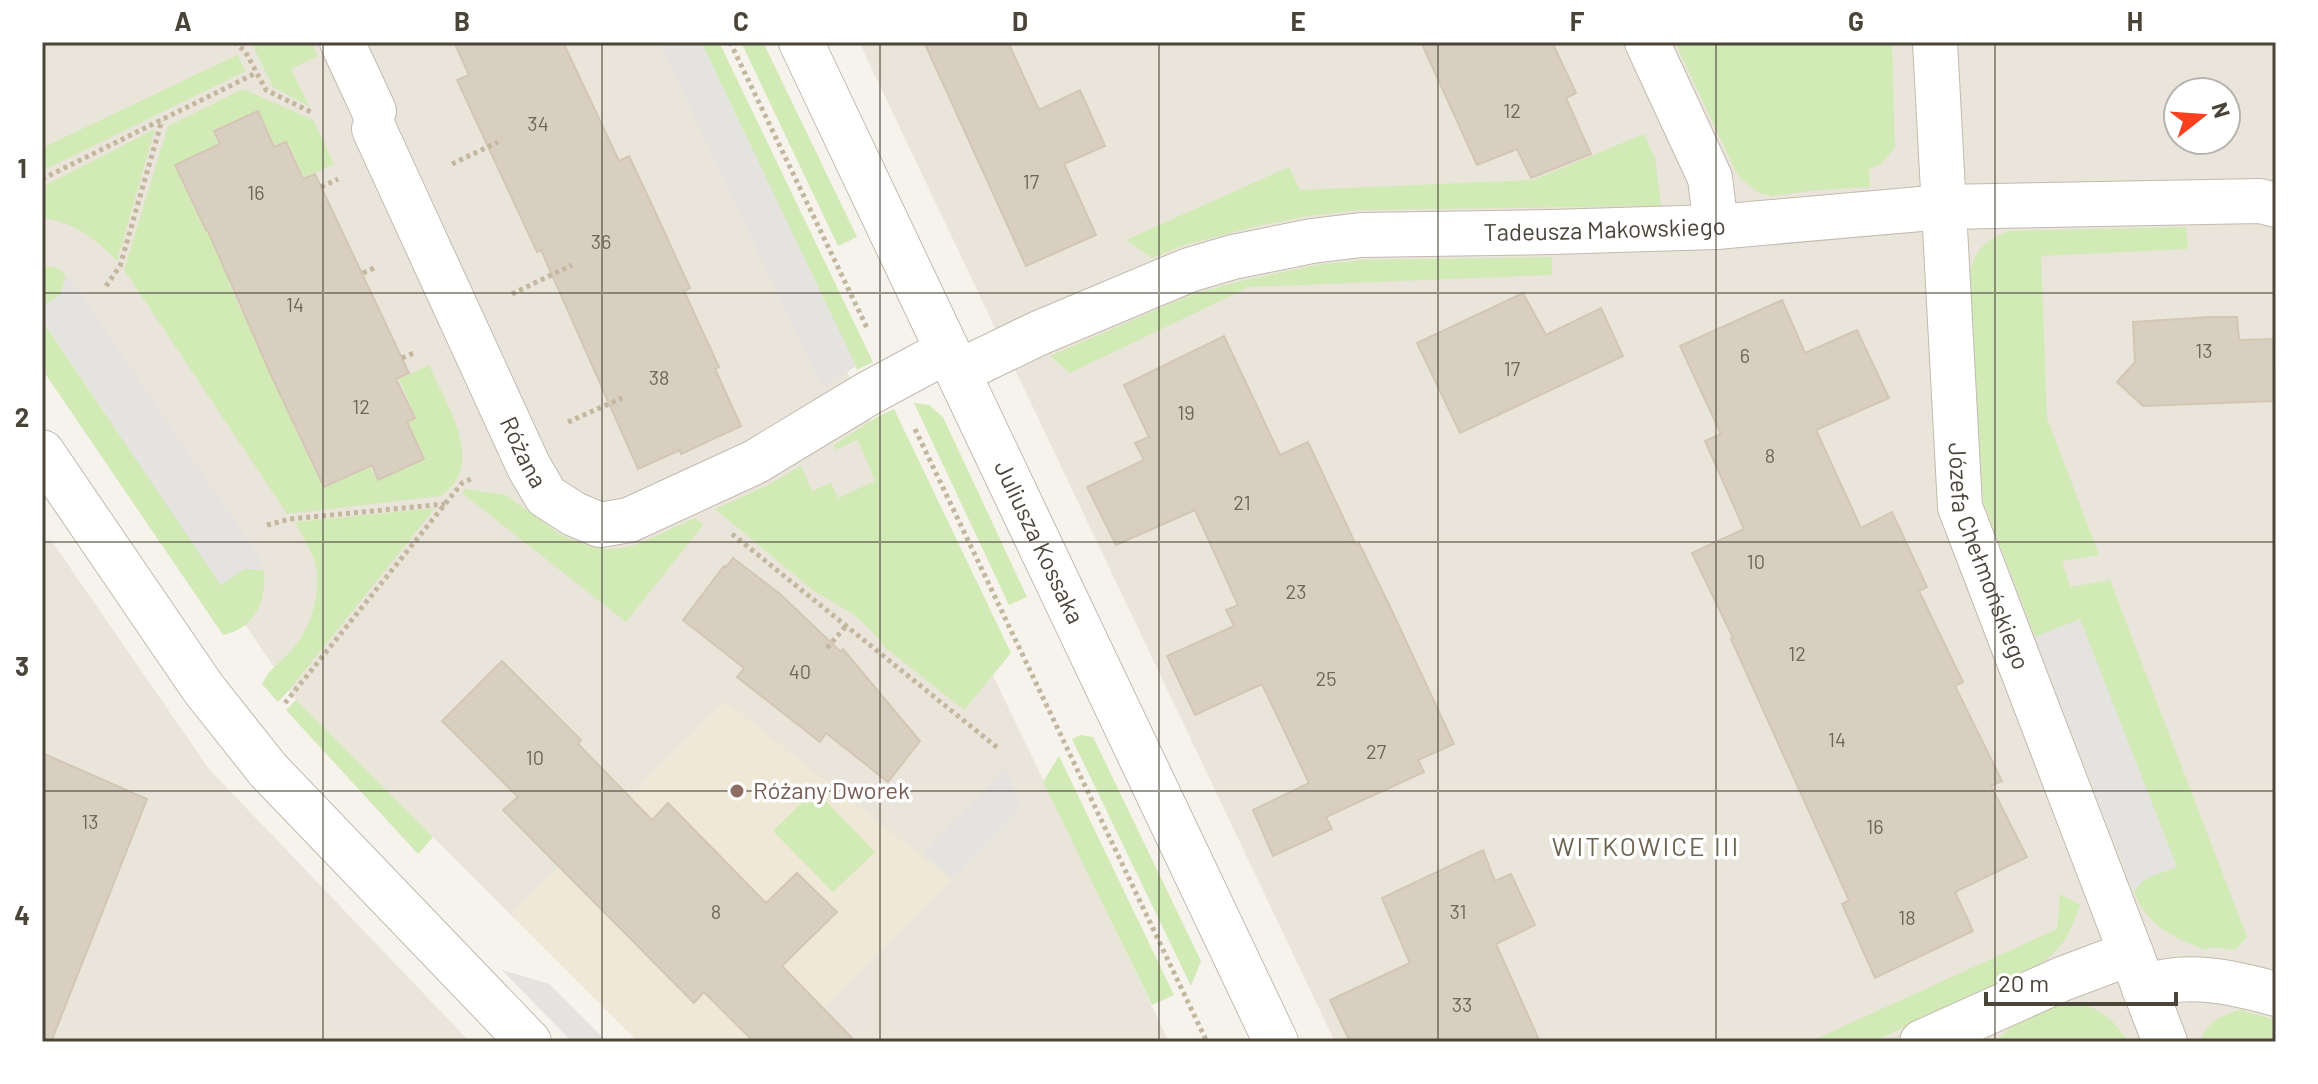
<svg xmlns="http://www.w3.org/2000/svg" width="2318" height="1084" font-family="Barlow,sans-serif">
	<rect width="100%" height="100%" fill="#f6f3ec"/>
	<g fill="#eae5da" fill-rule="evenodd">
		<path d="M 42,42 L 689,42 L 1169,1042 L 789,1042 L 726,702 L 511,915 L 296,700 L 42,324 Z"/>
		<path d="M 859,42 L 2276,42 L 2276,1042 L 1335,1042 ZM 2178,92 L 2226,92 L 2226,140 L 2178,140 Z"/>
		<path d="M 51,540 L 209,769 L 470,1042 L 42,1042 L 42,541 Z"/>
	</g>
	<path fill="#efe8d6" d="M 726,702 L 951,880 L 789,1042 L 638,1042 L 511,915 Z"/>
	<g fill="#d2eab5">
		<path d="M 251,42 L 311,42 L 318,56 L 291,69 L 310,107 L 273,87 Z"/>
		<path d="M 701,42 L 719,42 L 873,362 L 857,370 Z"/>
		<path d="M 741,42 L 763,42 L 857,237 L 838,246 Z"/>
		<path d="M 1675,42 L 1892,42 L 1895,148 L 1881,164 L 1869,169 L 1870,187 L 1819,190 L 1772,196 L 1759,193 L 1741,179 L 1735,170 Z"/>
		<path d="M 237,55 L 246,71 L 42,171 L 42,148 Z"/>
		<path d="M 243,89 L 313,120 L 334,164 L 304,178 L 287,141 L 275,146 L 258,110 L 213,130 L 218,144 L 174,165 L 205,231 L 224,223 L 237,278 L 228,282 L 244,317 L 255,313 L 264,332 L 254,338 L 283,401 L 313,412 L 292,422 L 323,488 L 370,467 L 377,481 L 425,459 L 408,422 L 416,418 L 399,379 L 429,365 C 442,395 474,444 458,477 C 454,485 447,491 441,496 L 287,514 L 124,270 L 168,126 Z"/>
		<path d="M 155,129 L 117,261 C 95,238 74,222 42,218 L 42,187 Z"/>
		<path d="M 1644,134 L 1655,158 L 1661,206 L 1359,210 L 1309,216 L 1253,227 L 1185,245 L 1152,258 L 1126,240 L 1289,167 L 1300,190 L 1533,180 Z"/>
		<path d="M 2186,227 L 2188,249 L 2041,256 L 2047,418 L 2099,555 L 2062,561 L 2070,587 L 2110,580 L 2247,937 L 2235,950 L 2210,947 L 2206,950 C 2173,937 2148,927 2134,892 C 2143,875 2161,873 2176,866 L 2079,620 L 2035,637 L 1984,504 L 1982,487 L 1968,280 C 1974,252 1982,241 2009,231 Z"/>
		<path d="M 1552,257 L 1552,275 L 1249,287 L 1070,373 L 1050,356 L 1193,294 L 1241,281 L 1316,265 L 1362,260 Z"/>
		<path d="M 42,265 L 59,269 L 66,276 L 60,295 L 42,307 Z"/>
		<path d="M 42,320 L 220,584 L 245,569 L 264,570 C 267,600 255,629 223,635 L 42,369 Z"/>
		<path d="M 914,403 L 929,405 L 943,417 L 1027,597 L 1009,605 Z"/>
		<path d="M 894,409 L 1011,653 L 964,710 L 886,648 L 870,629 L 853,614 L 814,591 L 715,509 L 768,485 L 801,466 L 812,491 L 831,483 L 838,498 L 875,481 L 858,440 L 835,450 L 834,445 L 879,416 Z"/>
		<path d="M 465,489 L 506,495 L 561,535 L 592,547 L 607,549 L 623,548 L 638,544 L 695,518 L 703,525 L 626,622 L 462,493 Z"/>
		<path d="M 435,508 L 290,689 L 278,702 L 262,684 C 270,667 284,660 295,646 C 312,624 322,590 315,562 C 311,549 301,535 295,522 Z"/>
		<path d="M 296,700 L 433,837 L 418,854 L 286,710 Z"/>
		<path d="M 1081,735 L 1093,737 L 1201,961 L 1191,986 L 1072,739 Z"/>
		<path d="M 1059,756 L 1174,995 L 1152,1005 L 1043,782 Z"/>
		<path d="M 815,790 L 875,852 L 833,892 L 773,831 Z"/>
		<path d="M 2060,894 L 2080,905 C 2068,937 2065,947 2036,967 L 1872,1042 L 1809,1042 L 2057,929 Z"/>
		<path d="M 2057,1002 C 2092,1002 2110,1013 2128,1042 L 1995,1042 L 2021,1018 Z"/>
		<path d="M 2241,1010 L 2276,1020 L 2276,1042 L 2200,1042 C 2207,1022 2220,1015 2241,1010 Z"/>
	</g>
	<g fill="#e5e3e0">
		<path d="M 659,42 L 701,42 L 856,366 L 822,388 Z"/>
		<path d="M 66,276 L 75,285 L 261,560 L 264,570 L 245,569 L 221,585 L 42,320 L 42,307 L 60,295 Z"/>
		<path d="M 2080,619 L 2177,867 L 2144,879 L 2134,892 L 2035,637 Z"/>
		<path d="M 1007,767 L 1020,809 L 953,878 L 923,853 Z"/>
		<path d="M 502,970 L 549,984 L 607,1042 L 572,1042 Z"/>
	</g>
	<g fill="#d8cfc1" stroke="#d3c7b4" stroke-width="2">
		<path d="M 454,42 L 563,42 L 619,161 L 629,156 L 653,207 L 690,288 L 684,291 L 719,367 L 715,369 L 741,426 L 681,454 L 680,450 L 638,469 L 541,250 L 537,252 L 457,80 L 469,75 Z"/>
		<path d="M 924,42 L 1008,42 L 1039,110 L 1080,90 L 1105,146 L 1064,164 L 1096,235 L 1026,266 Z"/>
		<path d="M 1421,42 L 1552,42 L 1576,93 L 1566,98 L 1591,154 L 1531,178 L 1517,149 L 1477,165 Z"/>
		<path d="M 258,111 L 274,147 L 286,142 L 303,179 L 315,174 L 409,373 L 396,379 L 415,418 L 407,422 L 424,459 L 378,480 L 372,465 L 324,487 L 271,375 L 207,229 L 206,230 L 175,165 L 220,144 L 214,131 Z"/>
		<path d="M 1523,293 L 1546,335 L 1601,308 L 1623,356 L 1460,433 L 1417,343 Z"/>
		<path d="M 1782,300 L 1805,353 L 1857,330 L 1889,398 L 1816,430 L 1861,528 L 1892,512 L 1927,587 L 1919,591 L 1963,682 L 1955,686 L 2002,781 L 1991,786 L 2027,857 L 1955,892 L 1973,931 L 1875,978 L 1842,904 L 1849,900 L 1731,639 L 1733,638 L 1692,553 L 1744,529 L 1705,441 L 1721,434 L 1680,346 Z"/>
		<path d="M 2210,317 L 2237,317 L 2239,340 L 2273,339 L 2275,401 L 2143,406 L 2117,382 L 2135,362 L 2133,322 Z"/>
		<path d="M 1224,336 L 1280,455 L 1308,442 L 1356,545 L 1359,543 L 1392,611 L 1454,744 L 1418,760 L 1424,772 L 1326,817 L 1332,829 L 1273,856 L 1253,810 L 1309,783 L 1262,684 L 1195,715 L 1167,656 L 1234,626 L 1226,610 L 1238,605 L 1195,510 L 1116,545 L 1087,487 L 1144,460 L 1135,443 L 1149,437 L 1124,385 Z"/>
		<path d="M 733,558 L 780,594 L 841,652 L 843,649 L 920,741 L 888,782 L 826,733 L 820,742 L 737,677 L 744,668 L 683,620 L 724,566 L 726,567 Z"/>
		<path d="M 502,661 L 581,740 L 578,744 L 652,820 L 668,803 L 766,903 L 797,873 L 837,912 L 782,966 L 856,1042 L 754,1042 L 704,992 L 694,1003 L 503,810 L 518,797 L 442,721 Z"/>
		<path d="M 42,753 L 147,799 L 51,1042 L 42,1042 Z"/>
		<path d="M 1483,850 L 1495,881 L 1511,874 L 1535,925 L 1496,944 L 1540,1042 L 1350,1042 L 1330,1000 L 1410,963 L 1382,898 Z"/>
	</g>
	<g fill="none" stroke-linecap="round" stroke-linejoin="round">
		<defs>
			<g id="street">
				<path d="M 342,42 L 374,111"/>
				<path id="s1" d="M 801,42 L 1276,1042"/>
				<path d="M 1647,42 L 1710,178 L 1716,227"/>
				<path id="s2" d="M 1935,42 L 1960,507 L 2165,1042"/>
				<path id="s3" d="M 374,129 L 529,467 L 546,496 L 574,514 L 600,525 L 629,520 L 755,462 L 869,393 L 947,351"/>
				<path id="s4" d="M 958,372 L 1039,333 L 1189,270 L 1233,257 L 1312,241 L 1361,235 L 1551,232 L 1716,227 L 1943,207 L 2260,201 L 2276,205"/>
				<path d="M 42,452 L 203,688 L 268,770 L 529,1042"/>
				<path d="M 2144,989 C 2152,986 2160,982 2168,981 C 2204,975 2242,985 2276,994"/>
				<path d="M 1922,1042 L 2062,979 L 2131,953"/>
			</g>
		</defs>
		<use href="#street" stroke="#c2bbae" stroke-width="46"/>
		<g stroke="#c4b79f" stroke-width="5" stroke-dasharray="4 4" stroke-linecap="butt">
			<path d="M 234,42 L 245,51 L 266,90 L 313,113"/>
			<path d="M 730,42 L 868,330"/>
			<path d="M 452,164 L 498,142"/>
			<path d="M 42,179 L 256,73"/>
			<path d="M 321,187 L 338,179"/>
			<path d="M 363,273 L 376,267"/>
			<path d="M 106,286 L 120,266 L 162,120"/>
			<path d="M 512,294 L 572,265"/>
			<path d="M 402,358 L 416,352"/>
			<path d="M 568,422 L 622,398"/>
			<path d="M 915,429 L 1207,1042"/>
			<path d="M 267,525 L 290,519 L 445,504"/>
			<path d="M 732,534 L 999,749"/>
			<path d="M 827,648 L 845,627"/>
			<path d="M 285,703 L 462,483 L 473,478"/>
		</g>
		<use href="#street" stroke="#fff" stroke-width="44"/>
	</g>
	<path fill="none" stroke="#4b4439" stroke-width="2" stroke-opacity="0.55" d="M 323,42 L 323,1042M 602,42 L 602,1042M 880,42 L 880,1042M 1159,42 L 1159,1042M 1438,42 L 1438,1042M 1716,42 L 1716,1042M 1995,42 L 1995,1042M 42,293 L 2276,293M 42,542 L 2276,542M 42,791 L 2276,791"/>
	<circle fill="#8d6e63" stroke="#fff" stroke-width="3" cx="737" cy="791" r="8"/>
	<g text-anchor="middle" stroke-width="7" stroke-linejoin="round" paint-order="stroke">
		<g font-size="20" fill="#6e675b">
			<text x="1512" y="118">12</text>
			<text x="538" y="131">34</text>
			<text x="1031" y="189">17</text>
			<text x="256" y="200">16</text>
			<text x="601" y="249">36</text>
			<text x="295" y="312">14</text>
			<text x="2204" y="358">13</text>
			<text x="1745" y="363">6</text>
			<text x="1512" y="376">17</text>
			<text x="659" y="385">38</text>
			<text x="361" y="414">12</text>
			<text x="1186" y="420">19</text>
			<text x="1770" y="463">8</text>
			<text x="1242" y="510">21</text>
			<text x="1756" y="569">10</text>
			<text x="1296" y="599">23</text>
			<text x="1797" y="661">12</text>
			<text x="800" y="679">40</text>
			<text x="1326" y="686">25</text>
			<text x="1837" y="747">14</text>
			<text x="1376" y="759">27</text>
			<text x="535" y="765">10</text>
			<text x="90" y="829">13</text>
			<text x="1875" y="834">16</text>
			<text x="716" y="919">8</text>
			<text x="1458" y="919">31</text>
			<text x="1907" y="925">18</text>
			<text x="1462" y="1012">33</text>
		</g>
		<g font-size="24" fill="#4b4439" stroke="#fff">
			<text dy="8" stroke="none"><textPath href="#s4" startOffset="672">Tadeusza Makowskiego</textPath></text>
			<text dy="8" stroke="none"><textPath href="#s3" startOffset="356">Różana</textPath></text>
			<text dy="8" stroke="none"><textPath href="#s1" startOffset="554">Juliusza Kossaka</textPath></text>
			<text dy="8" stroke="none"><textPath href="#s2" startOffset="520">Józefa Chełmońskiego</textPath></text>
		</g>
		<g font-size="24" fill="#785e54" stroke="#fff" text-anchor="start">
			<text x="753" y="799">Różany Dworek</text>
		</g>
		<g font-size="26" letter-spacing="2" fill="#6e6250" stroke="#fff">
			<text x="1646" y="856">WITKOWICE III</text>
		</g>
	</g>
	<rect width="2318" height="1084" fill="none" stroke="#ffffff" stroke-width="88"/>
	<g transform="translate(2202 116) rotate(73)"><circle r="38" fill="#ffffff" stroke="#b7b4b0" stroke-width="2"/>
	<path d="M0-6L14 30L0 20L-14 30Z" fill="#fc3f1d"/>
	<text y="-12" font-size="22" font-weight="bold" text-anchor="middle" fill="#4b4439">N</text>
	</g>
	<path d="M1986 992v12h190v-12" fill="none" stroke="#4b4439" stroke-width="4"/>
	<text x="1998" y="992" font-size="24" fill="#4b4439" stroke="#ffffff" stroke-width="6" paint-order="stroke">20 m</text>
	<rect x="44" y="44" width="2230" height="996" fill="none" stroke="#4b4439" stroke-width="3"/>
	<g font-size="26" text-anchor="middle" font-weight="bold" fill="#4b4439">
		<text x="183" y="31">A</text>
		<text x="462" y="31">B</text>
		<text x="741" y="31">C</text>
		<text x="1020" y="31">D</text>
		<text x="1298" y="31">E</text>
		<text x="1577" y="31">F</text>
		<text x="1856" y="31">G</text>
		<text x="2135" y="31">H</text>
		<text x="22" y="178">1</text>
		<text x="22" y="427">2</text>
		<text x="22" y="676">3</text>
		<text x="22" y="925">4</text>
	</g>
</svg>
